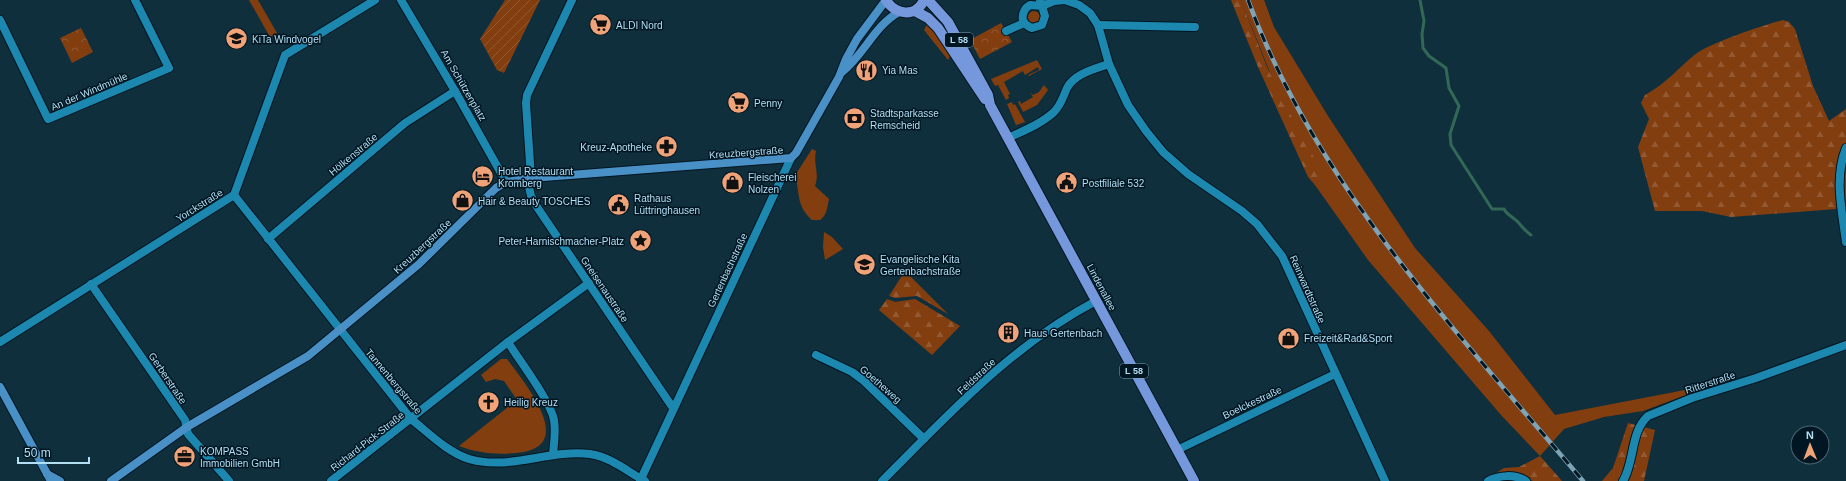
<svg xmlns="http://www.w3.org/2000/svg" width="1846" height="481" font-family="Helvetica,sans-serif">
	<defs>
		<pattern id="forest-firs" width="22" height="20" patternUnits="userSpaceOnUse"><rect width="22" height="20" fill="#833e10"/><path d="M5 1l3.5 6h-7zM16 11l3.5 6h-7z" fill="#925933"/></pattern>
		<pattern id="park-crowns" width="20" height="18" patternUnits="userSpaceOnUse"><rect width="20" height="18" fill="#833e10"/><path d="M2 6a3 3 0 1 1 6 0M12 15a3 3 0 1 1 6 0" fill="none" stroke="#925933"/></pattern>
		<pattern id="garden-furrows" width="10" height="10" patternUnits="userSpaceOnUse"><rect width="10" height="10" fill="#833e10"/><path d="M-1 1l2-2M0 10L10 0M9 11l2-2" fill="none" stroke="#925933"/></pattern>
	</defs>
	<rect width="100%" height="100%" fill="#102f3c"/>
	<g fill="#833e10">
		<path d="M 249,0 L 258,0 L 277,33 L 270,37 Z"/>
		<path d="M 1241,0 L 1264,0 L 1274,27 L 1328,116 L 1415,248 L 1489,331 L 1555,415 L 1716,384 L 1643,411 L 1604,417 L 1564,429 L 1540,456 L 1501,415 L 1368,260 L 1315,185 Z"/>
		<circle cx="1034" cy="17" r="6"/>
		<path d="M 928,23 C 938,33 943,44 950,56 L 948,60 L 924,30 Z"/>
		<path d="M 1037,60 L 1042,69 L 1029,76 L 1028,75 L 1039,70 L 1038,67 L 1025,75 L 1023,71 L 1004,82 L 1010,94 L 1008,95 L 1009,98 L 1006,100 L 998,85 L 995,86 L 991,79 Z"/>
		<path d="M 1044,85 L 1048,90 L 1037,105 L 1023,112 L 1018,102 L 1020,101 L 1021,104 L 1033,97 L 1030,92 L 1033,95 L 1039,92 Z"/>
		<path d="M 1012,102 L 1013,105 L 1015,104 L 1025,122 L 1016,125 L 1007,104 Z"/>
		<path d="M 812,149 L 816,151 C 813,166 820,173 815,186 L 829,199 C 827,208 827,215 820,220 L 812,220 C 797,206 800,197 796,179 L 794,177 Z"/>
		<path d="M 824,232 L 832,237 L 843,249 L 825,260 L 823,247 Z"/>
		<path d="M 501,359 L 507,359 C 526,385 579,448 516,453 C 497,455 477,453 459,446 L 517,400 L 504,381 L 495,379 L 486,382 L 481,375 Z"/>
	</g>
	<g fill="url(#forest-firs)">
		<path d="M 1231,0 L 1241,0 L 1267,67 L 1295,123 L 1325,177 L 1315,185 L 1308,177 L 1258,67 Z"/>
		<path d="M 1783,20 L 1789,22 L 1795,29 L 1813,86 L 1829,121 L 1846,109 L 1846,200 L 1836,209 L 1731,217 L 1702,211 L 1655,211 L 1638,147 L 1649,119 L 1641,103 L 1645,95 C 1666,84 1679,67 1697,53 C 1716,41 1761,26 1783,20 Z"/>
		<path d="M 905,271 L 948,314 L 917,296 L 895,298 L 889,296 Z"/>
		<path d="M 887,299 L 895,302 L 915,299 L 960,326 L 932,355 L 879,310 Z"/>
		<path d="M 1628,423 L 1655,430 L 1644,481 L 1602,481 L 1613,468 Z"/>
		<path d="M 1540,456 L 1562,481 L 1533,481 L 1522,475 L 1493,475 L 1504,468 L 1519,467 Z"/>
	</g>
	<g fill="url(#park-crowns)">
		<path d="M 1001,23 L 1012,42 L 980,59 L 970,40 Z"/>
		<path d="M 81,28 L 93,52 L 72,63 L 60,38 Z"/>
	</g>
	<path fill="url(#garden-furrows)" d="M 505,0 L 540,0 L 504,73 L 497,70 L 480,39 Z"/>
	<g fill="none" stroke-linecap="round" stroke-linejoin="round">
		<path stroke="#326956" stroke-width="3" d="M 1420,0 L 1424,21 L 1422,34 L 1423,48 L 1429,56 L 1446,68 L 1449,88 L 1459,106 L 1450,134 L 1451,145 L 1492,209 L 1504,209 C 1507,215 1513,217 1518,222 C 1523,228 1524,230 1531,235"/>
		<defs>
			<g id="minor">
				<path d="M 1040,0 L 1045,16 L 1042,25 L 1032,28 C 1022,24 1020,17 1026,8 L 1030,5 L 1042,6 L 1054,1 L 1065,0 L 1079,5 L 1090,13 L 1098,25 L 1109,64 L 1128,105 L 1146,131 L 1163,152 L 1188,174 L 1242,211 L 1257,224 L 1282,256 L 1385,481"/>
				<path d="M 0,20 L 48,119 L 169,68 L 135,0"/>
				<path d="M 1098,25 L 1195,27"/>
				<path d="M 1006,31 L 1024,23"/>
				<path d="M 1008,138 C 1023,131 1041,124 1054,112 C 1061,105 1063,97 1067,88 C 1074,74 1094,69 1109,64"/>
				<path d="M 1846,148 C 1834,178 1842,211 1846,242"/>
				<path d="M 527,178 L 531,196 L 537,207 L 673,408"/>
				<path d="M 531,178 L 526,103 L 527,95 L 572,0"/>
				<path d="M 234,195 L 411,419 C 429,433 447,452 469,459 C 509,471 549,449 590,454 C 611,457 628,472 645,481"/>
				<path d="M 268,239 L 405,123 L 455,91"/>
				<path d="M 91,284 L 185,420 L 188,434 L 229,481"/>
				<path d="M 0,342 L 234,195 L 285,55 L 375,0"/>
				<path d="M 508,342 C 519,360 551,402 554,420 C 556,432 554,443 553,454"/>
				<path d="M 816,355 L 852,372 L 864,381 L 924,439"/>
				<path d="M 1177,450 L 1335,374"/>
				<path d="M 331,481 L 508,342 L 589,283"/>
				<path d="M 640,481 L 791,158"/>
				<path d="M 882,481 C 948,415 1012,345 1096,301"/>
				<path d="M 1488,481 C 1499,475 1515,474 1526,481"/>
				<path d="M 1623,481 C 1635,461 1630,432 1648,416 L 1692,398 L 1756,378 L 1846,345"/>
			</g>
			<path id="tertiary" d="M 401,0 L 455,91 L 506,182"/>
			<g id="secondary">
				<path d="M 842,72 C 864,55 874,26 899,12"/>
				<path d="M 0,387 L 51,481"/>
				<path d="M 47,474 L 60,481"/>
				<path d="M 111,481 L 187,427 L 308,356 L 419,264 L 496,188 L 506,182 L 531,178 L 791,158 L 796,153 L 839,77 L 846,59 L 857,39 L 886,0"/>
			</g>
			<g id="primary">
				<path d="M 886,0 C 895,15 916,18 924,0"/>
				<path d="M 928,0 L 948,22 L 988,95 L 990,105 L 1194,481"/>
				<path d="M 915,11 L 928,18 L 938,28 L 985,99"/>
			</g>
		</defs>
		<use href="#minor" stroke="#001622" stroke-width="10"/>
		<use href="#tertiary" stroke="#001622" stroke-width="10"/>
		<use href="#secondary" stroke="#001622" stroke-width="10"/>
		<use href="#primary" stroke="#001622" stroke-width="12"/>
		<use href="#minor" stroke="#1d88af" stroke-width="8"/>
		<use href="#tertiary" stroke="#1d88af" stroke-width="8"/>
		<use href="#secondary" stroke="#4990c6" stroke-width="8"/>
		<use href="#primary" stroke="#7598dc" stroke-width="10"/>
		<defs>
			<path id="rail" d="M 1248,0 C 1317,187 1457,331 1583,481"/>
		</defs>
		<use href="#rail" stroke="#7da4b7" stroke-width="4.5"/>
		<use href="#rail" stroke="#001622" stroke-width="3" stroke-dasharray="9" stroke-linecap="butt"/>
	</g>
	<defs>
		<symbol id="supermarket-disc" viewBox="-11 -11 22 22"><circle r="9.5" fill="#f0a278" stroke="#001622"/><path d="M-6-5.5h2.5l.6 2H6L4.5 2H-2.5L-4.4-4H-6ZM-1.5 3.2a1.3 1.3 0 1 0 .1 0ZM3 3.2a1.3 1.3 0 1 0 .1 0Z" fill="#111"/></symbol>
		<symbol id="school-disc" viewBox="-11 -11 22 22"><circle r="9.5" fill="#f0a278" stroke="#001622"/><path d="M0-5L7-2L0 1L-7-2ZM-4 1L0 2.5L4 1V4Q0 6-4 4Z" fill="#111"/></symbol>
		<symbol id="restaurant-disc" viewBox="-11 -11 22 22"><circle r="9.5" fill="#f0a278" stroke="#001622"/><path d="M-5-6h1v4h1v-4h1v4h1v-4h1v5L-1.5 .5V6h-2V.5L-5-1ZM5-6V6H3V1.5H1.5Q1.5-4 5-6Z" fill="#111"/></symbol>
		<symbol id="bank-disc" viewBox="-11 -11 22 22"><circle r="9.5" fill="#f0a278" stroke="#001622"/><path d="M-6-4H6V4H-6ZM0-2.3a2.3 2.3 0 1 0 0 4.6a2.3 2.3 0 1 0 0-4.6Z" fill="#111"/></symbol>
		<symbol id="pharmacy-disc" viewBox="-11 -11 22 22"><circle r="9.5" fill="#f0a278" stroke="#001622"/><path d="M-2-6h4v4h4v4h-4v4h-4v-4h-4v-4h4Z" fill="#111"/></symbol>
		<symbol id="hotel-disc" viewBox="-11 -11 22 22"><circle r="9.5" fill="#f0a278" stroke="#001622"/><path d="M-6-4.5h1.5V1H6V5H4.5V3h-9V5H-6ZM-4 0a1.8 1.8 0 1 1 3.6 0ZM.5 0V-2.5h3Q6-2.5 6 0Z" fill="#111"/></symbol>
		<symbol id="shop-disc" viewBox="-11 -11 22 22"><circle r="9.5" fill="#f0a278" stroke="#001622"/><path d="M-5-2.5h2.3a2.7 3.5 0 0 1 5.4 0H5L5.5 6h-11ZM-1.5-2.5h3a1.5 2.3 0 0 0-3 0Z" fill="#111"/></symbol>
		<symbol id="civic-disc" viewBox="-11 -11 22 22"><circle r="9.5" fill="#f0a278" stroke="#001622"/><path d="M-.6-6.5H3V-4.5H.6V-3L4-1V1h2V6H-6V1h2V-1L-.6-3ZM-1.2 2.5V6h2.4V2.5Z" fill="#111"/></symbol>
		<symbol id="sight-disc" viewBox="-11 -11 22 22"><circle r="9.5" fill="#f0a278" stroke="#001622"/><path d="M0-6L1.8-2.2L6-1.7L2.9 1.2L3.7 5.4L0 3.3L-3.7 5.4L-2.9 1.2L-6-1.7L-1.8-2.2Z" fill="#111"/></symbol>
		<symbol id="building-disc" viewBox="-11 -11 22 22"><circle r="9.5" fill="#f0a278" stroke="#001622"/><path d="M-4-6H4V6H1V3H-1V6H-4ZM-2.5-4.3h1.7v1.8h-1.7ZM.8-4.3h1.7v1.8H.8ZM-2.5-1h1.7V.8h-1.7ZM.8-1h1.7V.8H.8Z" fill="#111"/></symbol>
		<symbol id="church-disc" viewBox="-11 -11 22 22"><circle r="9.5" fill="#f0a278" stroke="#001622"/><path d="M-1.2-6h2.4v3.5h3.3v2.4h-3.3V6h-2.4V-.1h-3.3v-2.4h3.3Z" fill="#111"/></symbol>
		<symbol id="office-disc" viewBox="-11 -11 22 22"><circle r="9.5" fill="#f0a278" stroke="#001622"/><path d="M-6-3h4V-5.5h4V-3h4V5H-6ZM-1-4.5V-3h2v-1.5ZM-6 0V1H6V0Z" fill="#111"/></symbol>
	</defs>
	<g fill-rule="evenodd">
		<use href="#supermarket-disc" x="588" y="12" width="25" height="25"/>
		<use href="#school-disc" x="224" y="26" width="25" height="25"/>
		<use href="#restaurant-disc" x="854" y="58" width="25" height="25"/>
		<use href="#supermarket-disc" x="726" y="90" width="25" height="25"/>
		<use href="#bank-disc" x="842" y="106" width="25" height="25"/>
		<use href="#pharmacy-disc" x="654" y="134" width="25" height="25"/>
		<use href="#hotel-disc" x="470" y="164" width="25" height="25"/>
		<use href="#shop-disc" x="720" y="170" width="25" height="25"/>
		<use href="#civic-disc" x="1054" y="170" width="25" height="25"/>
		<use href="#shop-disc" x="450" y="188" width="25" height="25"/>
		<use href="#civic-disc" x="606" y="192" width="25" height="25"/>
		<use href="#sight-disc" x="628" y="228" width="25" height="25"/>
		<use href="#school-disc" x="852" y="252" width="25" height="25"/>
		<use href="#building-disc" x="996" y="320" width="25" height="25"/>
		<use href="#shop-disc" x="1276" y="326" width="25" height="25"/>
		<use href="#church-disc" x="476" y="390" width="25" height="25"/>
		<use href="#office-disc" x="172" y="444" width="25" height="25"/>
	</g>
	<g text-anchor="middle" stroke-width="3" stroke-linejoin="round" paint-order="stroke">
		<g fill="#001622" stroke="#7da3b5" stroke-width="1">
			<rect x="945" y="33" width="28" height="14" rx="3"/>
			<rect x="1120" y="364" width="28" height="14" rx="3"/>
		</g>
		<g font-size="9" font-weight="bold" fill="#b3dff4">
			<text x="959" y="43">L 58</text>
			<text x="1134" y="374">L 58</text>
		</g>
		<g font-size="10" fill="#b3dff4" stroke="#001622" text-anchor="start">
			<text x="616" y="29">ALDI Nord</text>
			<text x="252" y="43">KiTa Windvogel</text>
			<text x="882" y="74">Yia Mas</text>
			<text x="754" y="107">Penny</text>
			<text x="870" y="117">Stadtsparkasse<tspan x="870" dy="12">Remscheid</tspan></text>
			<text x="652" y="151" text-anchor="end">Kreuz-Apotheke</text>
			<text x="498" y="175">Hotel Restaurant<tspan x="498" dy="12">Kromberg</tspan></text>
			<text x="748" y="181">Fleischerei<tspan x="748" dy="12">Nolzen</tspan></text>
			<text x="1082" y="187">Postfiliale 532</text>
			<text x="634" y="202">Rathaus<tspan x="634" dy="12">Lüttringhausen</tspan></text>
			<text x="478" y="205">Hair &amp; Beauty TOSCHES</text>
			<text x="624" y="245" text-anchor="end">Peter-Harnischmacher-Platz</text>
			<text x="880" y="263">Evangelische Kita<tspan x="880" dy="12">Gertenbachstraße</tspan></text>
			<text x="1024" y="337">Haus Gertenbach</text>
			<text x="1304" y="342">Freizeit&amp;Rad&amp;Sport</text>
			<text x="504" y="406">Heilig Kreuz</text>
			<text x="200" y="455">KOMPASS<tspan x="200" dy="12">Immobilien GmbH</tspan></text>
		</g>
		<g font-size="10" fill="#b3dff4" stroke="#001622">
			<text transform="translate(464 85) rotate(60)" y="4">Am Schützenplatz</text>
			<text transform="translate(89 91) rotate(-23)" y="4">An der Windmühle</text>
			<text transform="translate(746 152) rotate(-4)" y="4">Kreuzbergstraße</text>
			<text transform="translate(353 154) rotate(-40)" y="4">Hölkenstraße</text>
			<text transform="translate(199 205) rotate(-32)" y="4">Yorckstraße</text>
			<text transform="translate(422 246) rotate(-43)" y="4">Kreuzbergstraße</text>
			<text transform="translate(727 270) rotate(-65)" y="4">Gertenbachstraße</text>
			<text transform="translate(1102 287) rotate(62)" y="4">Lindenallee</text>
			<text transform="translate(605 289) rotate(56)" y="4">Gneisenaustraße</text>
			<text transform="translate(1308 289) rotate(66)" y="4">Reinwardtstraße</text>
			<text transform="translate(976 376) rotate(-43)" y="4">Feldstraße</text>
			<text transform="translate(168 378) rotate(56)" y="4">Gerberstraße</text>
			<text transform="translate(394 381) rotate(50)" y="4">Tannenbergstraße</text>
			<text transform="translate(1710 382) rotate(-18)" y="4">Ritterstraße</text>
			<text transform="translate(881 384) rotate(41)" y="4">Goetheweg</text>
			<text transform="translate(1252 402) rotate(-25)" y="4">Boelckestraße</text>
			<text transform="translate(367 441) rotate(-38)" y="4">Richard-Pick-Straße</text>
		</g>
	</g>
	<g transform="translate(1810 445) rotate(359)"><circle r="19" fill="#001622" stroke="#486676"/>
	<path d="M0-3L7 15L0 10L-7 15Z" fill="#f0a278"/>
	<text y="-6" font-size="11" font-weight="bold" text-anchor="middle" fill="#b3dff4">N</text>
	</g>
	<path d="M18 457v6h71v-6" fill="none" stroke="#b3dff4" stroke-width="2"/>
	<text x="24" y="457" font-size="12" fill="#b3dff4" stroke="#001622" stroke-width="3" paint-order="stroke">50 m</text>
</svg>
